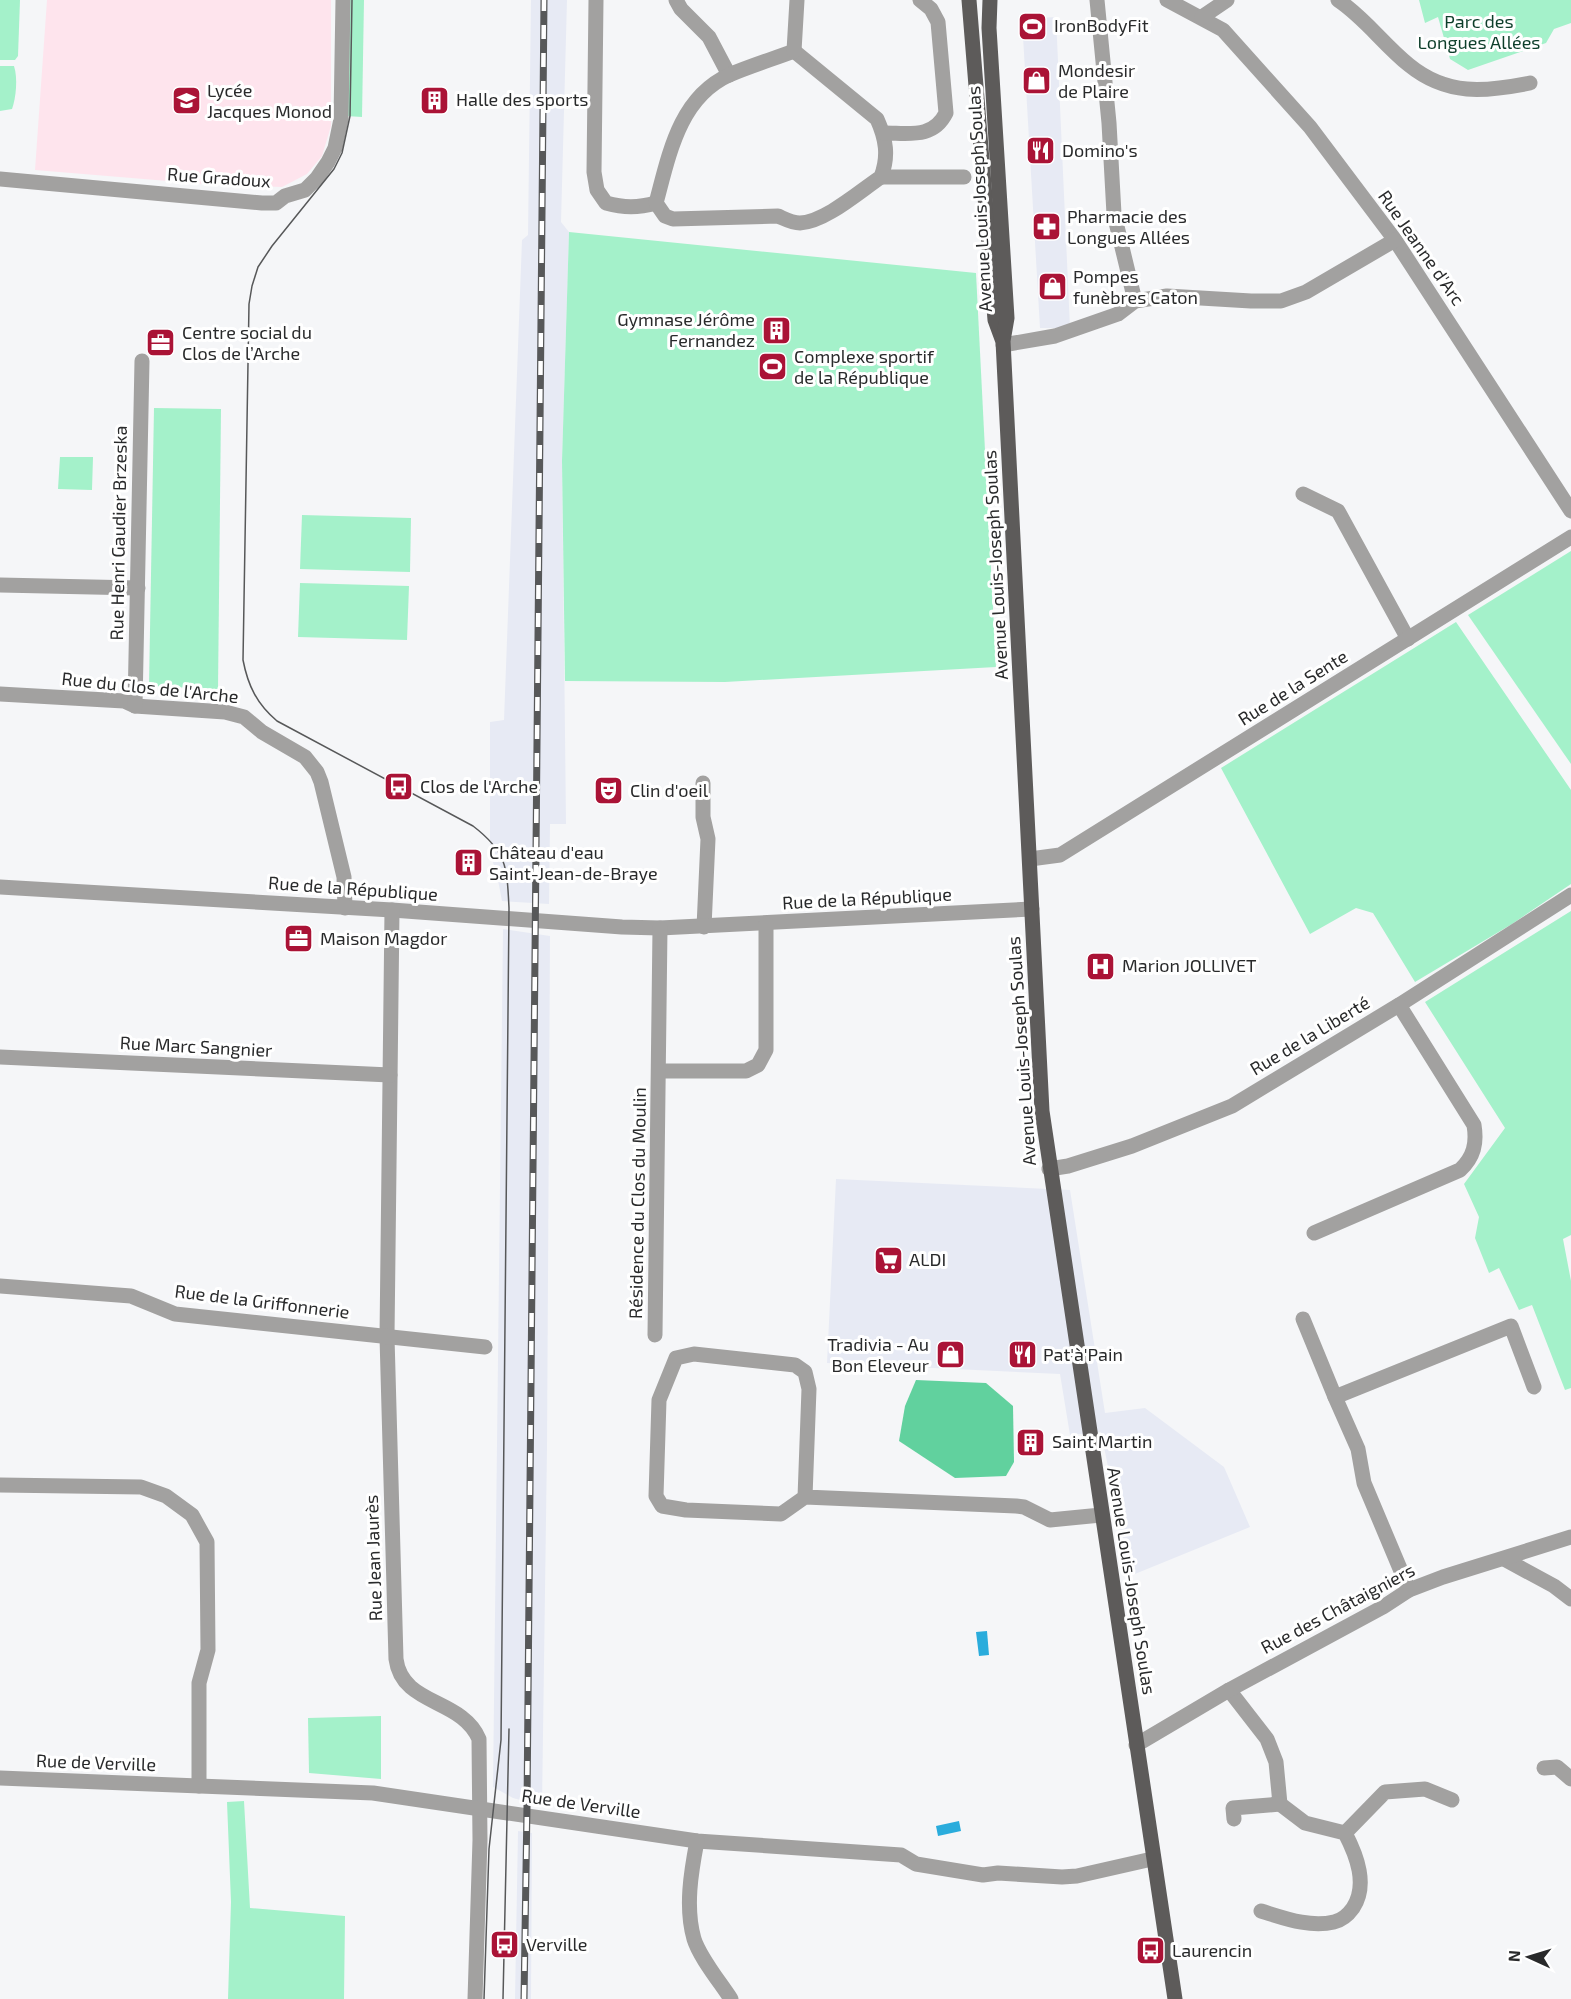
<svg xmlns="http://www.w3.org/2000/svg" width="1571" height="1999" font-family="'Exo 2',sans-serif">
	<rect width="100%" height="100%" fill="#f5f6f8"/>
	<g fill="#e7eaf4">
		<path d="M 531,0 L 567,0 L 561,222 L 569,232 L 562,461 L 566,824 L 550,824 L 549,904 L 502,901 L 496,870 L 490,855 L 490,722 L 504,720 L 522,240 L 528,235 Z"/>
		<path d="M 1056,17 L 1070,328 L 1040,328 L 1022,19 Z"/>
		<path d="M 503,929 L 550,936 L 547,1448 L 542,1806 L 513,1798 L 493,1787 Z"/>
		<path d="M 836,1179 L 1070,1190 L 1105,1413 L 1145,1408 L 1224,1467 L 1250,1527 L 1130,1576 L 1101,1432 L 1070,1435 L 1060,1374 L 827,1363 Z"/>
		<path d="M 518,1831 L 532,1833 L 531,1999 L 515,1999 Z"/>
	</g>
	<path fill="#fee4ed" d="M 47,0 L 331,0 L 331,126 L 322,156 L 307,174 L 282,187 L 204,184 L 35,170 Z"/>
	<g fill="#a4f1ca">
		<path d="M 0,0 L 20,0 L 18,56 L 15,60 L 0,60 Z"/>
		<path d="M 348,0 L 364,0 L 362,117 L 346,116 Z"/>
		<path d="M 1419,0 L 1571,0 L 1571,23 L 1554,29 L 1546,43 L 1468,70 L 1450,59 L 1438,17 L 1425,23 Z"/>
		<path d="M 0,66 L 14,66 C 18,78 16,98 12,109 L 0,111 Z"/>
		<path d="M 569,232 L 976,273 L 996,667 L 725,682 L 565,681 L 562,461 Z"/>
		<path d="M 154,408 L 221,409 L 218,689 L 149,686 Z"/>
		<path d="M 60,457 L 93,457 L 92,490 L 58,489 Z"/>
		<path d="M 302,515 L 411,518 L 410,572 L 300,569 Z"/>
		<path d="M 1571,551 L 1571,764 L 1468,615 Z"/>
		<path d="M 300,583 L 409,586 L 407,640 L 298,637 Z"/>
		<path d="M 1456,622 L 1571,790 L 1571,884 L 1512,924 L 1415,982 L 1373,913 L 1356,908 L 1310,934 L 1221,768 Z"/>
		<path d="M 1571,911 L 1571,1235 L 1563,1239 L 1571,1281 L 1571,1388 L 1565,1390 L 1532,1305 L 1519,1310 L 1499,1268 L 1489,1273 L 1475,1238 L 1479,1217 L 1464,1184 L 1505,1128 L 1425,1002 Z"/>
		<path d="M 381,1716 L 381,1779 L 309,1773 L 308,1718 Z"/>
		<path d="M 244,1801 L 250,1908 L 345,1916 L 344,1999 L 228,1999 L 231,1902 L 227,1802 Z"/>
	</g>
	<path fill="#61d19e" d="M 916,1380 L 986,1383 L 1013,1406 L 1014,1462 L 1006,1476 L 955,1478 L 899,1441 L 905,1406 Z"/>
	<g fill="#2aacdc">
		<path d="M 987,1631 L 989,1655 L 979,1656 L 976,1632 Z"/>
		<path d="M 959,1821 L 961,1831 L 938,1836 L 936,1826 Z"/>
	</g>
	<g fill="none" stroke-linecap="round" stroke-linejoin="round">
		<g stroke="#a2a1a0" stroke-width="15">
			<path d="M 596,0 L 594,172 L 597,190 L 606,203 C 624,208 638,208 656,203"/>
			<path d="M 676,0 L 681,9 L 709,37 L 729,75"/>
			<path d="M 1097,0 L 1109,123 L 1114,214 L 1135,301"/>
			<path d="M 1167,0 L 1223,30 L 1310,127 L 1395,240 L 1571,511"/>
			<path d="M 1338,0 C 1365,18 1383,44 1409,65 C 1447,96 1485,92 1530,83"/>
			<path d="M 1202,17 L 1227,0"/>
			<path d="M 794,51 L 877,119 C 886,139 889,156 881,177 C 860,191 825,222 800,223 C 792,223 785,219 778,216 L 673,219 L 665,216 L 656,203 C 669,155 679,98 729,75 C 750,66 773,59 794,51 Z"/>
			<path d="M 794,51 L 797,0"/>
			<path d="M 884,133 C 909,133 933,139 946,113 L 938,22 L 931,9 L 920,0"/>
			<path d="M 881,177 L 964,177"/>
			<path d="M 0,179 L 262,203 L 276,203 L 285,196 L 305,190 L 317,178 L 328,162 L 335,148 L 341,119 L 343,0"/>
			<path d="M 1003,345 L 1055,336 L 1118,314 L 1135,301 L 1167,296 L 1251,301 L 1281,301 L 1306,292 L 1395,240"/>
			<path d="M 1303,494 L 1338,511 L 1408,639"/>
			<path d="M 0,585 L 138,588"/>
			<path d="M 0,694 L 124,701 L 135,706 L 225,712 L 244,717 L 262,732 L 305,757 L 317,772 L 321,782 L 344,877 L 345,908"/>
			<path d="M 135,706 L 142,361"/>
			<path d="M 703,783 L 703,817 L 708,839 L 704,927"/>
			<path d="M 1030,859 L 1060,855 L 1571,537"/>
			<path d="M 0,887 L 392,910 L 622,927 L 660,928 L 1032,909"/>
			<path d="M 392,910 L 387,1337 L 396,1659 C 402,1706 462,1698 479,1739 L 480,1840 L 475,1999"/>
			<path d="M 0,1057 L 390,1075"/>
			<path d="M 659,1071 L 746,1071 L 758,1065 L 766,1050 L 766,924"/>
			<path d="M 1049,1169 L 1068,1166 L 1132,1146 L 1232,1106 L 1399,1005 L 1571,895"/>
			<path d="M 1314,1233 L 1460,1170 C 1474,1157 1477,1143 1474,1125 L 1399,1005"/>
			<path d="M 0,1286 L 131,1296 L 175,1314 L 485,1347"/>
			<path d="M 1303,1319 L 1335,1397"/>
			<path d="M 655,1335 L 660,928"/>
			<path d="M 0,1485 L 141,1487 L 166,1496 L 192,1515 L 207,1542 L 208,1650 L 199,1683 L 199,1786"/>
			<path d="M 805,1497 L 809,1389 L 805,1372 L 795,1365 L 694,1354 L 676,1358 L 659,1400 L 656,1496 L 662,1506 L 686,1510 L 781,1514 L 805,1497 L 1016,1506 L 1024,1507 L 1050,1520 L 1101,1515"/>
			<path d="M 1504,1559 L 1554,1586 L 1571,1599"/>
			<path d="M 1409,1590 L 1364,1483 L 1358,1449 L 1335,1397 L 1511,1326 L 1534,1387"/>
			<path d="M 1229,1690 L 1267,1739 L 1276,1762 L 1280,1804 L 1305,1823 L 1345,1833 C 1357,1856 1368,1885 1353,1908 C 1348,1915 1343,1920 1334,1922 C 1310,1928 1284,1918 1261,1911"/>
			<path d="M 1136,1745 L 1229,1690 L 1383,1607 L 1409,1590 L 1443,1577 L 1571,1537"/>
			<path d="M 1544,1768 L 1557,1767 L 1571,1779"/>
			<path d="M 0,1778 L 373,1793 L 697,1841 L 901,1855 L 916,1864 L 983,1875 L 998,1873 L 1062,1877 L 1077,1876 L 1152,1859"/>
			<path d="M 1234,1819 L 1233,1808 L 1280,1804"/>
			<path d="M 1345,1833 L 1385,1792 L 1425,1789 L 1452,1800"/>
			<path d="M 697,1841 C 691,1872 685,1908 694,1939 C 700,1958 720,1982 731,1999"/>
		</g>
		<g stroke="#5d5b5a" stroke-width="15">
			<path d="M 969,0 L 995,320 L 1002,339"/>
			<path d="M 990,0 L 989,28 L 1007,318 L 1003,341 L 1042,1111 L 1175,1999"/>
		</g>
		<g stroke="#575859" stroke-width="1.5">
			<path d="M 352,0 L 350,116 L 342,153 L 334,169 L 272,246 L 258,267 L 252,286 L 249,304 L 243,660 C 248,686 257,704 277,721 L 473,826 C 507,852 507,867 509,908 L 501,1740 L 489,1849 L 484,1999"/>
			<path d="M 503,1999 L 509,1729"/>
		</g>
		<defs>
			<path id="rail" d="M 524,1999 L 527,1806 L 544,0"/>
		</defs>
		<use href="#rail" stroke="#575859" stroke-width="7"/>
		<use href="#rail" stroke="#fff" stroke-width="4.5" stroke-dasharray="14" stroke-linecap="butt"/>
	</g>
	<defs>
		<symbol id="stadium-square" viewBox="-11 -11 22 22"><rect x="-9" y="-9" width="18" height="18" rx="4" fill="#aa1336" stroke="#fff"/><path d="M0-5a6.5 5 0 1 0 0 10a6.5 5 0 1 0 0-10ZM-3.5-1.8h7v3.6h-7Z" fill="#fff"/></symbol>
		<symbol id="shop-square" viewBox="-11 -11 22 22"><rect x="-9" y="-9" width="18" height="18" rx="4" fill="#aa1336" stroke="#fff"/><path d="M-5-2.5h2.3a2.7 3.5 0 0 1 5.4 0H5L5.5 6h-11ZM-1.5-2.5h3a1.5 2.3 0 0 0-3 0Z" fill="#fff"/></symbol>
		<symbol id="building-square" viewBox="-11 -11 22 22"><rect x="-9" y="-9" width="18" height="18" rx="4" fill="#aa1336" stroke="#fff"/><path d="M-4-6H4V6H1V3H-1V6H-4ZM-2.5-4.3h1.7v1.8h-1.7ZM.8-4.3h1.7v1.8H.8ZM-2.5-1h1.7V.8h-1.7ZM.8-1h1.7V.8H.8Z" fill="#fff"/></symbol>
		<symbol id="school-square" viewBox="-11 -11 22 22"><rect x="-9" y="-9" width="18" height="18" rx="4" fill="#aa1336" stroke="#fff"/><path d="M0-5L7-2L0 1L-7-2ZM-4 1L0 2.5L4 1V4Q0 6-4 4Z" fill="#fff"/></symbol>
		<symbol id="restaurant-square" viewBox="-11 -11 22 22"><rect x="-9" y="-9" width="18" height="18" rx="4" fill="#aa1336" stroke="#fff"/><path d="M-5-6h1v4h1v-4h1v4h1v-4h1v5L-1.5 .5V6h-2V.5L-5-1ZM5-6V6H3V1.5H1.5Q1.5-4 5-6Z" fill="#fff"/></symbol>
		<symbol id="pharmacy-square" viewBox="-11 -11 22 22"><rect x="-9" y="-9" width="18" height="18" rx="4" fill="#aa1336" stroke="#fff"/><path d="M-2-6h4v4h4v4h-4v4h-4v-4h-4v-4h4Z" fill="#fff"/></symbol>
		<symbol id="office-square" viewBox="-11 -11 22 22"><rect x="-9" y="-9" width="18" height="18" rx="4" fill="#aa1336" stroke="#fff"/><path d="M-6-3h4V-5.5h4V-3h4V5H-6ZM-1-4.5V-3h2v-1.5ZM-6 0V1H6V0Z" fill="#fff"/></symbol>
		<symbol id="bus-square" viewBox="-11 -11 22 22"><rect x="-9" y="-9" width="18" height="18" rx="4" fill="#aa1336" stroke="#fff"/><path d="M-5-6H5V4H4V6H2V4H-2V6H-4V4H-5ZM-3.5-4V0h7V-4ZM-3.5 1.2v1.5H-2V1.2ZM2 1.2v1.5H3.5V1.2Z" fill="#fff"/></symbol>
		<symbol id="theatre-square" viewBox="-11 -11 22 22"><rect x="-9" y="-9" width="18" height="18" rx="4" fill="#aa1336" stroke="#fff"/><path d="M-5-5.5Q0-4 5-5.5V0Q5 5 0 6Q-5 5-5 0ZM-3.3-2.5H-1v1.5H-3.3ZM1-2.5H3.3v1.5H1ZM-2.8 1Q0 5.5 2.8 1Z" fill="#fff"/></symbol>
		<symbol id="hospital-square" viewBox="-11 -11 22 22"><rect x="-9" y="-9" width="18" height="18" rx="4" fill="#aa1336" stroke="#fff"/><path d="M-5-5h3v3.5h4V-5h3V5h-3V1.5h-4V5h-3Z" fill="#fff"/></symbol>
		<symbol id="supermarket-square" viewBox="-11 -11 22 22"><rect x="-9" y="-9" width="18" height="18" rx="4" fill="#aa1336" stroke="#fff"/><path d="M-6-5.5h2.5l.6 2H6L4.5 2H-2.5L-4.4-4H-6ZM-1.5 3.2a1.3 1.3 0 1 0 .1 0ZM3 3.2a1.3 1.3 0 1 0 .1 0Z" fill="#fff"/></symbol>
	</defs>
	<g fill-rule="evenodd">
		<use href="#stadium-square" x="1016" y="10" width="33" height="33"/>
		<use href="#shop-square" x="1020" y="64" width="33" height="33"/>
		<use href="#building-square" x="418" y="84" width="33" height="33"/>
		<use href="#school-square" x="170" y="84" width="33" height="33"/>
		<use href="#restaurant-square" x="1024" y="134" width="33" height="33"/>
		<use href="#pharmacy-square" x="1030" y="210" width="33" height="33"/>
		<use href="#shop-square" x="1036" y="270" width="33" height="33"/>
		<use href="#building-square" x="760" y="314" width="33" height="33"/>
		<use href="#office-square" x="144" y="326" width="33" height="33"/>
		<use href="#stadium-square" x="756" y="350" width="33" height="33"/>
		<use href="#bus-square" x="382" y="770" width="33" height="33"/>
		<use href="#theatre-square" x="592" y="774" width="33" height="33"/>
		<use href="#building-square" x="452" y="846" width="33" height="33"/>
		<use href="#office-square" x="282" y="922" width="33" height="33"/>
		<use href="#hospital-square" x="1084" y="950" width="33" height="33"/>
		<use href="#supermarket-square" x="872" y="1244" width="33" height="33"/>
		<use href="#shop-square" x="934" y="1338" width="33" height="33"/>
		<use href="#restaurant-square" x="1006" y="1338" width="33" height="33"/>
		<use href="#building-square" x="1014" y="1426" width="33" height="33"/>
		<use href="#bus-square" x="488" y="1928" width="33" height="33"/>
		<use href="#bus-square" x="1134" y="1934" width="33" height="33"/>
	</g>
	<g text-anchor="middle" stroke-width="6" stroke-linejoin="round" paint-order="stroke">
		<g font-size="18" fill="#0d3e2a" stroke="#fff">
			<text x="1479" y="28">Parc des<tspan x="1479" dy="21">Longues Allées</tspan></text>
		</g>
		<g font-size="18" fill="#292a2b" stroke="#fff" text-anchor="start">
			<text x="1054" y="32">IronBodyFit</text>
			<text x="1058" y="77">Mondesir<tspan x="1058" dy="21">de Plaire</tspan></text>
			<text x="207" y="97">Lycée<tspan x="207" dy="21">Jacques Monod</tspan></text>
			<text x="456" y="106">Halle des sports</text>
			<text x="1062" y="157">Domino's</text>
			<text x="1067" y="223">Pharmacie des<tspan x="1067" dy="21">Longues Allées</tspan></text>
			<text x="1073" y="283">Pompes<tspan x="1073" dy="21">funèbres Caton</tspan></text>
			<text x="755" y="326" text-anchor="end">Gymnase Jérôme<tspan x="755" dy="21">Fernandez</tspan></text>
			<text x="182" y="339">Centre social du<tspan x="182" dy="21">Clos de l’Arche</tspan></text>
			<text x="794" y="363">Complexe sportif<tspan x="794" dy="21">de la République</tspan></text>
			<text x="420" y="793">Clos de l'Arche</text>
			<text x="630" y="797">Clin d'oeil</text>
			<text x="489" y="859">Château d'eau<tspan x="489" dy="21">Saint-Jean-de-Braye</tspan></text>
			<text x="320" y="945">Maison Magdor</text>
			<text x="1122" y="972">Marion JOLLIVET</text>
			<text x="909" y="1266">ALDI</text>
			<text x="929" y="1351" text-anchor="end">Tradivia - Au<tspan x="929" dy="21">Bon Eleveur</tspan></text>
			<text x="1043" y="1361">Pat'à'Pain</text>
			<text x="1052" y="1448">Saint Martin</text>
			<text x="526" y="1951">Verville</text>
			<text x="1172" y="1957">Laurencin</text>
		</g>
		<g font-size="18" fill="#292a2b" stroke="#fff">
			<text transform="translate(219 178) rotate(4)" y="6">Rue Gradoux</text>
			<text transform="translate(980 199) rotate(-93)" y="6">Avenue Louis Joseph Soulas</text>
			<text transform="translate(1421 248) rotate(55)" y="6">Rue Jeanne d'Arc</text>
			<text transform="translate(119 533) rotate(-89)" y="6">Rue Henri Gaudier Brzeska</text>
			<text transform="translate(996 565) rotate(-93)" y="6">Avenue Louis-Joseph Soulas</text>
			<text transform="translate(150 688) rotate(6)" y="6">Rue du Clos de l'Arche</text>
			<text transform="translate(1293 688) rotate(-32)" y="6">Rue de la Sente</text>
			<text transform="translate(353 889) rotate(4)" y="6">Rue de la République</text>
			<text transform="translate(867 899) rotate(-3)" y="6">Rue de la République</text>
			<text transform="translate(1310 1036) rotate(-31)" y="6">Rue de la Liberté</text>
			<text transform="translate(196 1047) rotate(3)" y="6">Rue Marc Sangnier</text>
			<text transform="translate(1022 1051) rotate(-94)" y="6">Avenue Louis-Joseph Soulas</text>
			<text transform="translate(638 1203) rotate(-89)" y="6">Résidence du Clos du Moulin</text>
			<text transform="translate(262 1302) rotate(7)" y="6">Rue de la Griffonnerie</text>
			<text transform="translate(374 1558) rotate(-92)" y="6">Rue Jean Jaurès</text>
			<text transform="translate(1131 1581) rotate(81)" y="6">Avenue Louis-Joseph Soulas</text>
			<text transform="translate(1338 1609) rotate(-28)" y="6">Rue des Châtaigniers</text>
			<text transform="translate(96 1763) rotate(2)" y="6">Rue de Verville</text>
			<text transform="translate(581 1804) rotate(8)" y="6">Rue de Verville</text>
		</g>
	</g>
	<g transform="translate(1529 1957) rotate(274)" stroke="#ffffff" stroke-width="4.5" paint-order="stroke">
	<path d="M0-4.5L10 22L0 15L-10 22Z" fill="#292a2b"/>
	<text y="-9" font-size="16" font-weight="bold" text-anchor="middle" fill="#292a2b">N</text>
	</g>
</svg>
